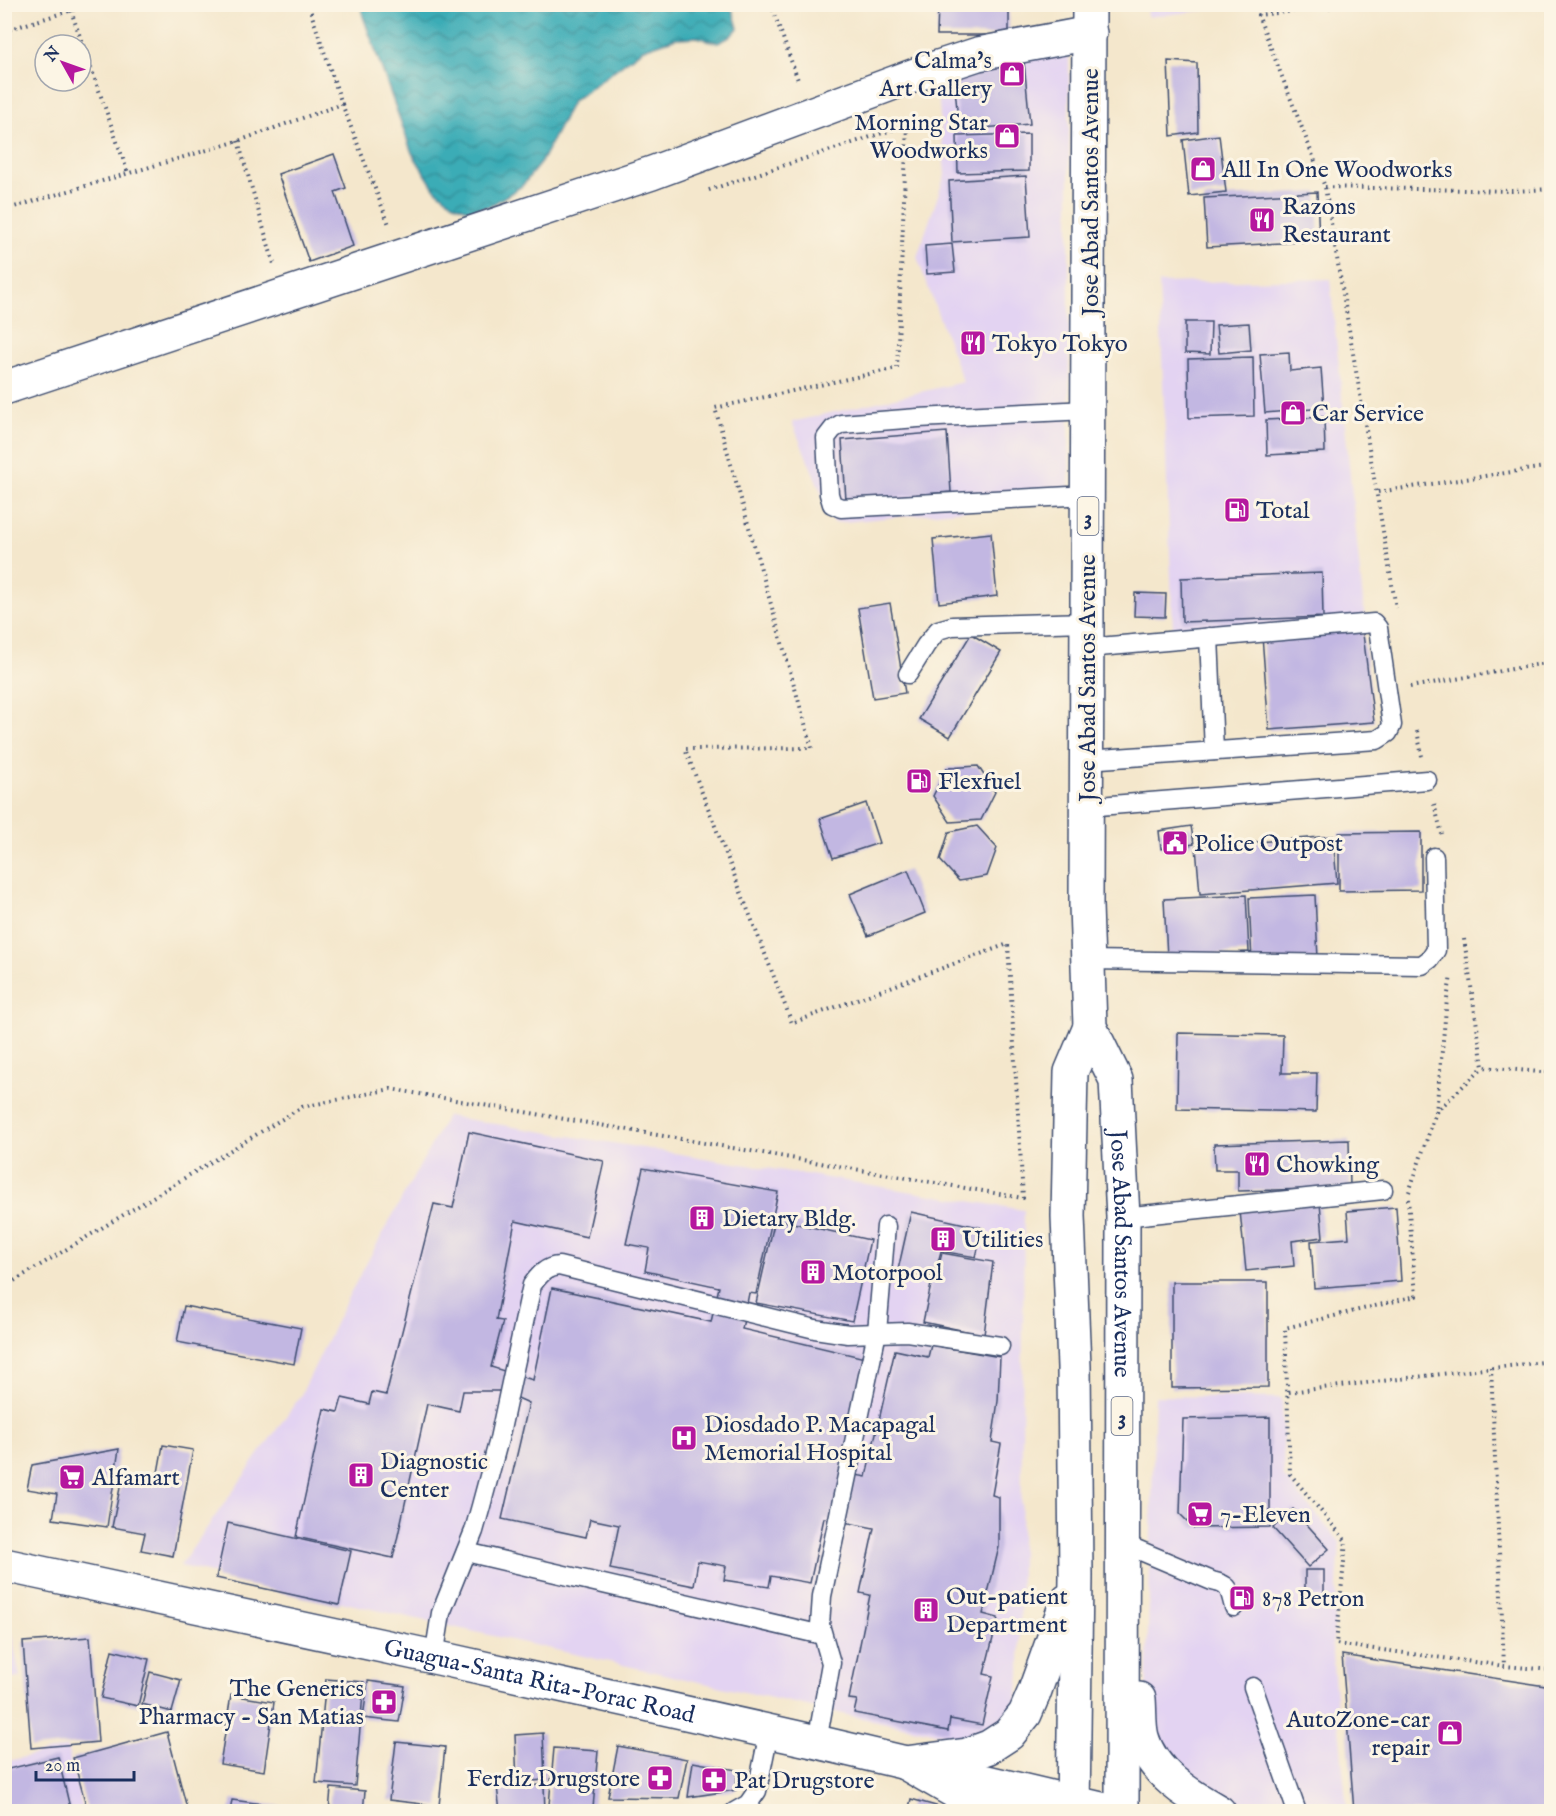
<svg xmlns="http://www.w3.org/2000/svg" width="1556" height="1816" font-family="'IM FELL English',serif">
	<defs>
		<pattern id="water-waves" width="16" height="10" patternUnits="userSpaceOnUse" patternTransform="scale(1.5)"><rect width="16" height="10" fill="#3aacb6"/><path d="M0 5q4-4 8 0t8 0" fill="none" stroke="#308c97"/></pattern>
	</defs>
	<rect width="100%" height="100%" fill="#fcf5e5"/>
	<filter id="ink" filterUnits="userSpaceOnUse"><feTurbulence type="fractalNoise" baseFrequency=".0167" numOctaves="2"/><feDisplacementMap in="SourceGraphic" scale="12" xChannelSelector="R" yChannelSelector="G"/><feConvolveMatrix kernelMatrix="1 2 1 2 8 2 1 2 1" color-interpolation-filters="sRGB"/></filter>
	<filter id="wash" filterUnits="userSpaceOnUse"><feTurbulence type="fractalNoise" baseFrequency=".008" numOctaves="4" result="noise"/><feDisplacementMap in="SourceGraphic" scale="24" xChannelSelector="R" yChannelSelector="G"/><feGaussianBlur stdDeviation="1.35" result="paint"/><feColorMatrix in="noise" values="0 0 0 0 0 0 0 0 0 0 0 0 0 0 0 0 0 1.4 0 .05"/><feComposite in="paint" operator="in"/></filter>
	<g filter="url(#wash)">
		<rect width="100%" height="100%" fill="#f4e7cc"/>
		<g fill="#e3d3f2">
			<path d="M 1147,4 L 1247,4 L 1247,5 L 1148,17 Z"/>
			<path d="M 1069,44 L 1069,500 L 834,523 L 792,422 L 963,382 L 917,257 L 945,175 L 937,80 Z"/>
			<path d="M 1330,279 L 1365,621 L 1173,629 L 1159,283 Z"/>
			<path d="M 447,1116 L 1024,1210 L 1020,1674 L 1016,1706 L 993,1731 L 969,1739 L 861,1718 L 180,1566 L 301,1395 L 347,1299 Z"/>
			<path d="M 1155,1396 L 1282,1398 L 1284,1477 L 1340,1542 L 1332,1654 L 1347,1811 L 1273,1811 L 1213,1795 L 1182,1775 L 1151,1731 L 1146,1699 Z"/>
			<path d="M 5,1601 L 20,1677 L 5,1681 L 4,1681 Z"/>
			<path d="M 67,1747 L 83,1811 L 5,1811 L 4,1762 Z"/>
		</g>
		<path fill="url(#water-waves)" stroke="#2a6e8a" stroke-width="1.5" d="M 361,5 L 725,5 L 733,11 L 738,28 L 730,37 L 718,43 L 697,37 L 676,38 L 643,49 L 572,102 L 541,162 L 522,186 L 490,206 L 470,210 L 454,204 L 434,188 L 412,153 L 363,16 Z"/>
		<g id="blocks">
			<g fill="#c2b7e2">
				<path d="M 938,4 L 1009,4 L 1009,35 L 937,35 Z"/>
				<path d="M 1168,61 L 1197,63 L 1198,132 L 1171,136 Z"/>
				<path d="M 1024,62 L 1030,124 L 959,130 L 953,68 Z"/>
				<path d="M 1029,134 L 1029,171 L 958,173 L 957,136 Z"/>
				<path d="M 1219,135 L 1226,192 L 1189,196 L 1183,140 Z"/>
				<path d="M 334,154 L 346,188 L 335,192 L 353,246 L 309,262 L 278,174 Z"/>
				<path d="M 1026,176 L 1030,237 L 952,242 L 949,181 Z"/>
				<path d="M 1317,192 L 1319,241 L 1207,247 L 1204,198 Z"/>
				<path d="M 952,244 L 955,272 L 927,274 L 925,246 Z"/>
				<path d="M 1185,322 L 1211,322 L 1210,354 L 1185,353 Z"/>
				<path d="M 1249,323 L 1251,350 L 1219,353 L 1216,325 Z"/>
				<path d="M 1289,352 L 1290,371 L 1321,368 L 1324,408 L 1265,413 L 1260,354 Z"/>
				<path d="M 1253,357 L 1254,416 L 1189,418 L 1188,359 Z"/>
				<path d="M 1324,417 L 1325,452 L 1267,455 L 1266,420 Z"/>
				<path d="M 947,432 L 951,492 L 846,500 L 842,440 Z"/>
				<path d="M 991,533 L 997,596 L 939,603 L 933,539 Z"/>
				<path d="M 1322,573 L 1323,617 L 1182,622 L 1181,578 Z"/>
				<path d="M 1135,593 L 1166,594 L 1165,617 L 1134,616 Z"/>
				<path d="M 890,603 L 905,693 L 873,698 L 858,608 Z"/>
				<path d="M 1362,626 L 1374,722 L 1269,730 L 1262,636 Z"/>
				<path d="M 971,634 L 1001,652 L 950,737 L 919,719 Z"/>
				<path d="M 978,766 L 995,792 L 981,820 L 950,822 L 933,796 L 947,768 Z"/>
				<path d="M 866,803 L 879,843 L 833,858 L 820,819 Z"/>
				<path d="M 977,826 L 997,848 L 987,876 L 959,881 L 940,860 L 949,832 Z"/>
				<path d="M 1191,826 L 1194,844 L 1161,849 L 1159,831 Z"/>
				<path d="M 1421,832 L 1421,890 L 1339,891 L 1339,833 Z"/>
				<path d="M 1333,836 L 1337,883 L 1200,894 L 1196,847 Z"/>
				<path d="M 908,870 L 925,913 L 868,936 L 850,894 Z"/>
				<path d="M 1246,895 L 1249,952 L 1167,957 L 1164,899 Z"/>
				<path d="M 1315,895 L 1318,959 L 1252,962 L 1249,898 Z"/>
				<path d="M 1178,1033 L 1283,1035 L 1282,1073 L 1317,1073 L 1316,1112 L 1177,1109 Z"/>
				<path d="M 469,1132 L 604,1161 L 587,1237 L 515,1221 L 496,1320 L 503,1321 L 491,1367 L 533,1380 L 552,1288 L 711,1322 L 719,1287 L 645,1271 L 649,1248 L 626,1244 L 643,1168 L 778,1192 L 756,1294 L 749,1293 L 742,1329 L 865,1358 L 840,1472 L 866,1477 L 895,1350 L 928,1357 L 931,1345 L 1000,1357 L 998,1401 L 992,1442 L 1001,1444 L 992,1495 L 999,1497 L 999,1547 L 983,1614 L 998,1618 L 984,1674 L 993,1676 L 982,1725 L 950,1719 L 948,1731 L 854,1713 L 857,1700 L 849,1699 L 870,1595 L 860,1593 L 874,1528 L 824,1518 L 810,1583 L 771,1576 L 769,1587 L 724,1580 L 726,1566 L 698,1561 L 694,1586 L 610,1569 L 619,1525 L 590,1519 L 586,1537 L 502,1519 L 529,1403 L 502,1391 L 463,1391 L 459,1411 L 427,1404 L 393,1558 L 296,1537 L 324,1409 L 338,1412 L 342,1398 L 369,1404 L 372,1392 L 386,1395 L 434,1204 L 453,1208 Z"/>
				<path d="M 1349,1140 L 1350,1188 L 1238,1191 L 1238,1170 L 1215,1170 L 1214,1144 Z"/>
				<path d="M 1320,1203 L 1323,1237 L 1292,1241 L 1294,1266 L 1246,1271 L 1240,1211 Z"/>
				<path d="M 1396,1207 L 1401,1281 L 1314,1288 L 1311,1241 L 1349,1238 L 1347,1211 Z"/>
				<path d="M 911,1212 L 983,1228 L 976,1257 L 941,1251 L 934,1278 L 898,1270 Z"/>
				<path d="M 775,1219 L 870,1240 L 852,1321 L 756,1303 Z"/>
				<path d="M 942,1253 L 993,1262 L 984,1335 L 923,1322 L 932,1280 L 935,1281 Z"/>
				<path d="M 1172,1282 L 1268,1282 L 1268,1387 L 1172,1388 Z"/>
				<path d="M 184,1306 L 301,1328 L 294,1364 L 177,1342 Z"/>
				<path d="M 1270,1417 L 1270,1527 L 1194,1528 L 1180,1514 L 1183,1419 Z"/>
				<path d="M 163,1445 L 193,1450 L 173,1556 L 141,1550 L 145,1533 L 112,1527 L 122,1478 L 156,1484 Z"/>
				<path d="M 119,1449 L 107,1527 L 53,1519 L 57,1494 L 27,1489 L 32,1465 Z"/>
				<path d="M 1293,1509 L 1329,1549 L 1308,1567 L 1273,1528 Z"/>
				<path d="M 228,1523 L 351,1551 L 339,1605 L 216,1578 Z"/>
				<rect x="1305" y="1570" width="19" height="26"/>
				<path d="M 90,1637 L 98,1742 L 31,1748 L 23,1642 Z"/>
				<path d="M 112,1650 L 149,1659 L 138,1706 L 101,1698 Z"/>
				<path d="M 1342,1655 L 1552,1687 L 1552,1812 L 1354,1812 Z"/>
				<path d="M 150,1672 L 181,1680 L 172,1712 L 142,1704 Z"/>
				<path d="M 326,1679 L 364,1682 L 355,1786 L 316,1783 Z"/>
				<path d="M 368,1681 L 405,1686 L 399,1722 L 363,1718 Z"/>
				<path d="M 231,1695 L 274,1702 L 264,1771 L 220,1764 Z"/>
				<path d="M 167,1732 L 188,1812 L 88,1812 L 73,1758 Z"/>
				<path d="M 543,1733 L 545,1780 L 517,1782 L 515,1735 Z"/>
				<path d="M 396,1742 L 445,1747 L 439,1806 L 389,1800 Z"/>
				<path d="M 618,1746 L 687,1759 L 679,1798 L 608,1797 Z"/>
				<path d="M 554,1748 L 598,1751 L 593,1808 L 549,1805 Z"/>
				<path d="M 58,1757 L 71,1812 L 4,1812 L 4,1770 Z"/>
				<path d="M 693,1762 L 737,1770 L 736,1790 L 688,1797 Z"/>
				<path d="M 544,1785 L 545,1812 L 500,1812 L 497,1786 Z"/>
				<path d="M 331,1788 L 365,1791 L 363,1812 L 329,1812 Z"/>
				<path d="M 911,1799 L 954,1811 L 954,1812 L 908,1812 Z"/>
				<path d="M 232,1800 L 310,1810 L 310,1812 L 230,1812 Z"/>
			</g>
		</g>
	</g>
	<g filter="url(#ink)">
		<use href="#blocks" fill-opacity="0" stroke="#3c4b6e" stroke-width="1.5"/>
		<g fill="none" stroke-linecap="round" stroke-linejoin="round">
			<defs>
				<g id="lane">
					<path d="M 1088,495 L 841,508 L 832,504 L 829,494 L 826,438 L 833,429 L 841,424 L 918,418 L 1088,410"/>
					<path d="M 1209,637 L 1214,751"/>
					<path d="M 908,674 L 926,645 L 938,630 L 952,626 L 1087,622"/>
					<path d="M 1086,760 L 1377,740 L 1388,733 L 1392,725 L 1378,628 L 1374,623 L 1087,648"/>
					<path d="M 1086,807 L 1427,780"/>
					<path d="M 1087,960 L 1422,965 L 1430,959 L 1436,950 L 1434,857"/>
					<path d="M 1123,1217 L 1383,1190"/>
					<path d="M 1122,1543 L 1212,1581 C 1231,1585 1229,1590 1234,1607"/>
					<path d="M 466,1552 L 822,1635"/>
					<path d="M 434,1657 L 441,1613 L 474,1531 L 481,1506 L 499,1439 L 532,1285 C 540,1274 546,1267 559,1266 L 815,1329 L 848,1334 L 907,1332 L 1000,1346"/>
					<path d="M 1253,1687 L 1297,1812"/>
					<path d="M 817,1742 L 831,1663 L 820,1625 L 822,1596 L 877,1332 L 886,1226"/>
					<path d="M 734,1812 L 748,1804 L 757,1791 L 769,1732"/>
				</g>
				<path id="street" d="M 4,388 L 652,173 L 926,71 L 978,54 L 1090,33"/>
				<g id="secondary">
					<path id="s1" d="M 4,1565 L 434,1657 L 817,1742 L 1114,1812"/>
				</g>
				<g id="highway">
					<path id="s2" d="M 1089,4 L 1086,905 L 1090,1027 L 1116,1080 L 1123,1217 L 1122,1812"/>
					<path d="M 1139,1699 C 1140,1711 1139,1726 1142,1737 C 1152,1773 1189,1795 1219,1812"/>
					<path d="M 905,1763 L 967,1755 L 989,1747 L 1009,1734 L 1025,1714 L 1034,1693 L 1067,1601"/>
					<path d="M 905,1763 L 990,1812"/>
					<path d="M 1073,1812 L 1076,1576 L 1074,1367 L 1068,1216 L 1071,1072 L 1090,1027"/>
				</g>
			</defs>
			<use href="#lane" stroke="#3c4b6e" stroke-width="21"/>
			<use href="#street" stroke="#3c4b6e" stroke-width="36"/>
			<use href="#secondary" stroke="#3c4b6e" stroke-width="36"/>
			<use href="#highway" stroke="#3c4b6e" stroke-width="36"/>
			<g stroke="#3c4b6e" stroke-width="4" stroke-dasharray="1.5 4.5" stroke-linecap="butt">
				<path d="M 771,4 L 799,83"/>
				<path d="M 1360,4 L 1258,15 L 1325,187 L 1396,608"/>
				<path d="M 71,11 L 128,173"/>
				<path d="M 4,31 L 92,4"/>
				<path d="M 342,104 L 390,227"/>
				<path d="M 238,141 L 274,264"/>
				<path d="M 1325,187 L 1512,191 L 1552,189"/>
				<path d="M 4,210 L 238,141 L 342,104 L 308,4"/>
				<path d="M 1378,492 L 1552,466"/>
				<path d="M 1410,687 L 1552,662"/>
				<path d="M 1417,731 L 1422,756"/>
				<path d="M 1434,804 L 1442,834"/>
				<path d="M 1464,939 L 1483,1067 L 1552,1073"/>
				<path d="M 1436,1112 L 1483,1067"/>
				<path d="M 1409,1192 L 1436,1112 L 1447,999 L 1451,976"/>
				<path d="M 1408,1199 L 1416,1296 L 1285,1328 L 1290,1474 L 1346,1541 L 1336,1644 L 1504,1666 L 1552,1670"/>
				<path d="M 4,1287 L 302,1107 L 391,1089 L 1023,1198 L 1008,944 L 792,1023 L 685,749 L 812,748 L 715,408 L 897,368 L 907,125 L 706,191"/>
				<path d="M 1491,1367 L 1504,1666"/>
				<path d="M 1289,1392 L 1552,1361"/>
			</g>
			<use href="#lane" stroke="#fff" stroke-width="18"/>
			<use href="#street" stroke="#fff" stroke-width="33"/>
			<use href="#secondary" stroke="#fff" stroke-width="33"/>
			<use href="#highway" stroke="#fff" stroke-width="33"/>
		</g>
	</g>
	<defs>
		<symbol id="shop-square" viewBox="-11 -11 22 22"><rect x="-9" y="-9" width="18" height="18" rx="4" fill="#b5179e" stroke="#fcf5e5"/><path d="M-5-2.5h2.3a2.7 3.5 0 0 1 5.4 0H5L5.5 6h-11ZM-1.5-2.5h3a1.5 2.3 0 0 0-3 0Z" fill="#fff"/></symbol>
		<symbol id="restaurant-square" viewBox="-11 -11 22 22"><rect x="-9" y="-9" width="18" height="18" rx="4" fill="#b5179e" stroke="#fcf5e5"/><path d="M-5-6h1v4h1v-4h1v4h1v-4h1v5L-1.5 .5V6h-2V.5L-5-1ZM5-6V6H3V1.5H1.5Q1.5-4 5-6Z" fill="#fff"/></symbol>
		<symbol id="fuel-square" viewBox="-11 -11 22 22"><rect x="-9" y="-9" width="18" height="18" rx="4" fill="#b5179e" stroke="#fcf5e5"/><path d="M-5.5-6h7V0h2V4h1.3V-2.5L3-4.5l.8-.8L6-3V5H2.5V1h-1V6h-7ZM-4.2-4.7v3.2H.2V-4.7Z" fill="#fff"/></symbol>
		<symbol id="civic-square" viewBox="-11 -11 22 22"><rect x="-9" y="-9" width="18" height="18" rx="4" fill="#b5179e" stroke="#fcf5e5"/><path d="M-.6-6.5H3V-4.5H.6V-3L4-1V1h2V6H-6V1h2V-1L-.6-3ZM-1.2 2.5V6h2.4V2.5Z" fill="#fff"/></symbol>
		<symbol id="building-square" viewBox="-11 -11 22 22"><rect x="-9" y="-9" width="18" height="18" rx="4" fill="#b5179e" stroke="#fcf5e5"/><path d="M-4-6H4V6H1V3H-1V6H-4ZM-2.5-4.3h1.7v1.8h-1.7ZM.8-4.3h1.7v1.8H.8ZM-2.5-1h1.7V.8h-1.7ZM.8-1h1.7V.8H.8Z" fill="#fff"/></symbol>
		<symbol id="hospital-square" viewBox="-11 -11 22 22"><rect x="-9" y="-9" width="18" height="18" rx="4" fill="#b5179e" stroke="#fcf5e5"/><path d="M-5-5h3v3.5h4V-5h3V5h-3V1.5h-4V5h-3Z" fill="#fff"/></symbol>
		<symbol id="supermarket-square" viewBox="-11 -11 22 22"><rect x="-9" y="-9" width="18" height="18" rx="4" fill="#b5179e" stroke="#fcf5e5"/><path d="M-6-5.5h2.5l.6 2H6L4.5 2H-2.5L-4.4-4H-6ZM-1.5 3.2a1.3 1.3 0 1 0 .1 0ZM3 3.2a1.3 1.3 0 1 0 .1 0Z" fill="#fff"/></symbol>
		<symbol id="pharmacy-square" viewBox="-11 -11 22 22"><rect x="-9" y="-9" width="18" height="18" rx="4" fill="#b5179e" stroke="#fcf5e5"/><path d="M-2-6h4v4h4v4h-4v4h-4v-4h-4v-4h4Z" fill="#fff"/></symbol>
	</defs>
	<g fill-rule="evenodd">
		<use href="#shop-square" x="997" y="59" width="30" height="30"/>
		<use href="#shop-square" x="992" y="121" width="30" height="30"/>
		<use href="#shop-square" x="1188" y="154" width="30" height="30"/>
		<use href="#restaurant-square" x="1247" y="205" width="30" height="30"/>
		<use href="#restaurant-square" x="958" y="328" width="30" height="30"/>
		<use href="#shop-square" x="1278" y="398" width="30" height="30"/>
		<use href="#fuel-square" x="1222" y="495" width="30" height="30"/>
		<use href="#fuel-square" x="904" y="766" width="30" height="30"/>
		<use href="#civic-square" x="1160" y="828" width="30" height="30"/>
		<use href="#restaurant-square" x="1242" y="1149" width="30" height="30"/>
		<use href="#building-square" x="687" y="1203" width="30" height="30"/>
		<use href="#building-square" x="928" y="1224" width="30" height="30"/>
		<use href="#building-square" x="798" y="1257" width="30" height="30"/>
		<use href="#hospital-square" x="669" y="1423" width="30" height="30"/>
		<use href="#building-square" x="346" y="1460" width="30" height="30"/>
		<use href="#supermarket-square" x="57" y="1462" width="30" height="30"/>
		<use href="#supermarket-square" x="1185" y="1499" width="30" height="30"/>
		<use href="#fuel-square" x="1227" y="1583" width="30" height="30"/>
		<use href="#building-square" x="911" y="1595" width="30" height="30"/>
		<use href="#pharmacy-square" x="369" y="1687" width="30" height="30"/>
		<use href="#shop-square" x="1435" y="1718" width="30" height="30"/>
		<use href="#pharmacy-square" x="645" y="1763" width="30" height="30"/>
		<use href="#pharmacy-square" x="699" y="1765" width="30" height="30"/>
	</g>
	<g text-anchor="middle" stroke-width="6" stroke-linejoin="round" paint-order="stroke">
		<g fill="#fcf5e5" stroke="#5e6a86" stroke-width="1.5">
			<rect x="1077.5" y="497" width="21" height="38" rx="4.5"/>
			<rect x="1111.5" y="1397" width="21" height="38" rx="4.5"/>
		</g>
		<g font-size="22" font-weight="bold" fill="#1b2f5e">
			<text x="1088" y="524">3</text>
			<text x="1122" y="1424">3</text>
		</g>
		<g font-size="24" fill="#1b2f5e" stroke="#fcf5e5" text-anchor="start">
			<text x="992" y="68" text-anchor="end">Calma's<tspan x="992" dy="28">Art Gallery</tspan></text>
			<text x="988" y="130" text-anchor="end">Morning Star<tspan x="988" dy="28">Woodworks</tspan></text>
			<text x="1222" y="177">All In One Woodworks</text>
			<text x="1282" y="214">Razons<tspan x="1282" dy="28">Restaurant</tspan></text>
			<text x="992" y="351">Tokyo Tokyo</text>
			<text x="1312" y="421">Car Service</text>
			<text x="1256" y="518">Total</text>
			<text x="938" y="789">Flexfuel</text>
			<text x="1194" y="851">Police Outpost</text>
			<text x="1276" y="1172">Chowking</text>
			<text x="722" y="1226">Dietary Bldg.</text>
			<text x="962" y="1247">Utilities</text>
			<text x="832" y="1280">Motorpool</text>
			<text x="704" y="1432">Diosdado P. Macapagal<tspan x="704" dy="28">Memorial Hospital</tspan></text>
			<text x="380" y="1469">Diagnostic<tspan x="380" dy="28">Center</tspan></text>
			<text x="92" y="1485">Alfamart</text>
			<text x="1220" y="1522">7-Eleven</text>
			<text x="946" y="1604">Out-patient<tspan x="946" dy="28">Department</tspan></text>
			<text x="1262" y="1606">878 Petron</text>
			<text x="364" y="1696" text-anchor="end">The Generics<tspan x="364" dy="28">Pharmacy - San Matias</tspan></text>
			<text x="1430" y="1727" text-anchor="end">AutoZone-car<tspan x="1430" dy="28">repair</tspan></text>
			<text x="640" y="1786" text-anchor="end">Ferdiz Drugstore</text>
			<text x="734" y="1788">Pat Drugstore</text>
		</g>
		<g font-size="24" fill="#1b2f5e" stroke="#fcf5e5">
			<text transform="translate(1090 192) rotate(-90)" y="8">Jose Abad Santos Avenue</text>
			<text transform="translate(1087 678) rotate(-90)" y="8">Jose Abad Santos Avenue</text>
			<text dy="8" stroke="none"><textPath href="#s2" startOffset="1256">Jose Abad Santos Avenue</textPath></text>
			<text dy="8" stroke="none"><textPath href="#s1" startOffset="548">Guagua-Santa Rita-Porac Road</textPath></text>
		</g>
	</g>
	<rect width="1556" height="1816" fill="none" stroke="#fcf5e5" stroke-width="24"/>
	<g transform="translate(63 63) rotate(310)"><circle r="28" fill="#fcf5e5" stroke="#a2a6af" stroke-width="1.5"/>
	<path d="M0-4.5L10 22L0 15L-10 22Z" fill="#b5179e"/>
	<text y="-9" font-size="16" font-weight="bold" text-anchor="middle" fill="#1b2f5e">N</text>
	</g>
	<path d="M36 1771v9h98v-9" fill="none" stroke="#1b2f5e" stroke-width="3"/>
	<text x="45" y="1771" font-size="18" fill="#1b2f5e" stroke="#fcf5e5" stroke-width="4.5" paint-order="stroke">20 m</text>
</svg>
